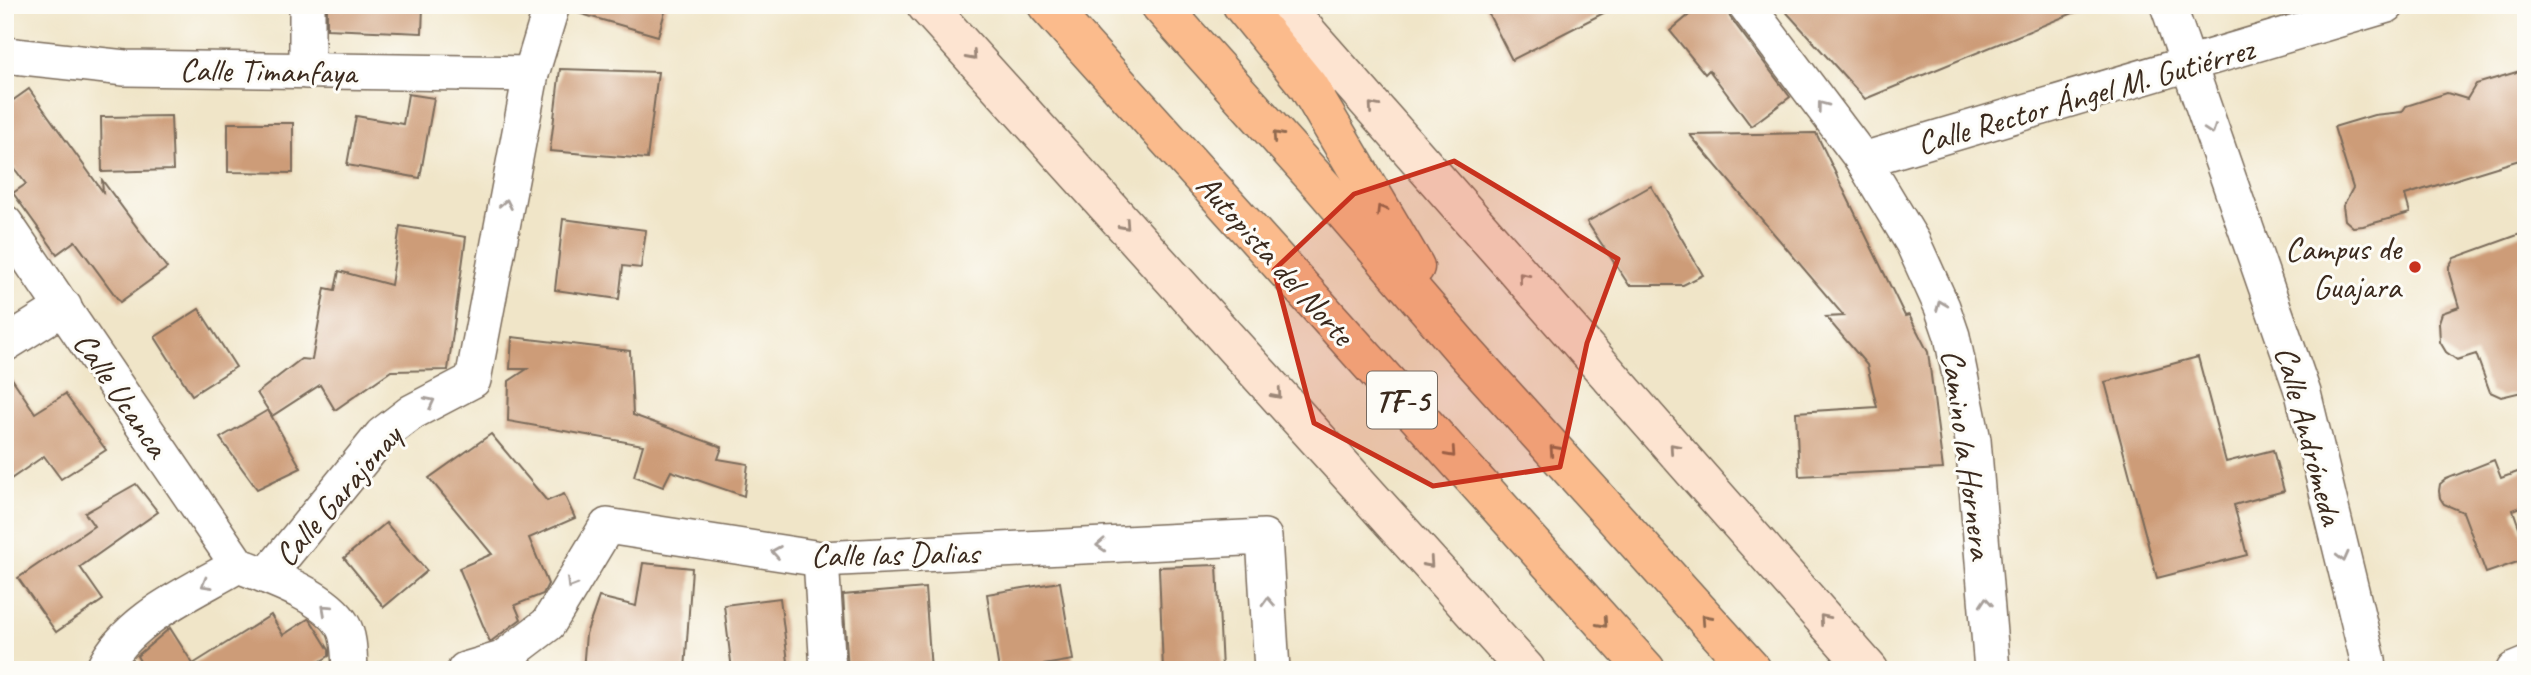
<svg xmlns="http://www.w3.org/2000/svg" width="2531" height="675" font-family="Caveat,sans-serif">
	<rect width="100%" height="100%" fill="#fdfcf7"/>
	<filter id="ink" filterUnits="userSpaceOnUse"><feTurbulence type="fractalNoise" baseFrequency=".0143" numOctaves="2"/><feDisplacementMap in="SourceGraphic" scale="14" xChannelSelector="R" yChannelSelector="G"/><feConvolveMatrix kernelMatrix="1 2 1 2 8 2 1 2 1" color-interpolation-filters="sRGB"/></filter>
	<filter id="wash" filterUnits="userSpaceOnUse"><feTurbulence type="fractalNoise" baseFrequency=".00686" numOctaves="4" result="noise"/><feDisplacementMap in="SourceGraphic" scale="28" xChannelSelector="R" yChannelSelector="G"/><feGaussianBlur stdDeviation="1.57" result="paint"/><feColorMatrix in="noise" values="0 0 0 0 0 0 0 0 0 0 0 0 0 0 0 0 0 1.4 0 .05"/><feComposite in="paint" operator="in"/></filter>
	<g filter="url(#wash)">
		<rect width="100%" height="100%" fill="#f0e5c8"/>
		<g id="blocks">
			<g fill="#cd9c78">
				<path d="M 327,5 L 423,5 L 422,33 L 327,29 Z"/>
				<path d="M 579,5 L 667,5 L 658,36 L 578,13 Z"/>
				<path d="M 1484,5 L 1619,5 L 1512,60 Z"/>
				<path d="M 1701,5 L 1726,5 L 1730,17 L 1790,97 L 1751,126 L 1709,70 L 1705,74 L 1670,31 Z"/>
				<path d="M 1780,5 L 2090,5 L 2090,6 L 1865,99 Z"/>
				<path d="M 560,69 L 658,72 L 647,159 L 550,151 Z"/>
				<path d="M 2520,71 L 2526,91 L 2526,158 L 2405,195 L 2410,213 L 2363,226 L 2353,227 L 2345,220 L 2343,206 L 2353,188 L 2334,127 L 2374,115 L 2402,112 L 2406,106 L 2447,93 L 2467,99 L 2476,84 Z"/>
				<path d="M 29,89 L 103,192 L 102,180 L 167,268 L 120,302 L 75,241 L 57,254 L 13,193 L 26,184 L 5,156 L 5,106 Z"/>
				<path d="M 408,94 L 434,98 L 420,178 L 347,165 L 356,116 L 403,124 Z"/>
				<path d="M 171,116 L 173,170 L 102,172 L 101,117 Z"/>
				<path d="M 228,123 L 293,123 L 293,173 L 228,172 Z"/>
				<path d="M 1816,133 L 1905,316 L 1909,315 L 1928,352 L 1943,469 L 1799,476 L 1796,412 L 1877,407 L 1867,365 L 1826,317 L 1844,316 L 1690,135 Z"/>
				<path d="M 1651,186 L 1703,275 L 1683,285 L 1629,285 L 1587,222 Z"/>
				<path d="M 563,219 L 646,230 L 641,268 L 623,266 L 619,299 L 555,290 Z"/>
				<path d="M 400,226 L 466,237 L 448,370 L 391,371 L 335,410 L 320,385 L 272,416 L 257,393 L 301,359 L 312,360 L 325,288 L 335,290 L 339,271 L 391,285 Z"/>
				<path d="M 2526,232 L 2526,391 L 2501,397 L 2490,392 L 2476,354 L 2457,360 L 2446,352 L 2440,342 L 2439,322 L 2442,313 L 2459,307 L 2449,273 L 2449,266 L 2454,258 Z"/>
				<path d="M 199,309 L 236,367 L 192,395 L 155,337 Z"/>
				<path d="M 512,337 L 630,351 L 633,415 L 722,447 L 718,459 L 748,464 L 744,496 L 671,471 L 663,487 L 634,476 L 643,445 L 508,421 L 509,381 L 527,369 L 510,369 Z"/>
				<path d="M 2198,357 L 2226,462 L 2273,450 L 2284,491 L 2234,505 L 2247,555 L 2157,578 L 2105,382 Z"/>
				<path d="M 5,368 L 35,413 L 65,394 L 106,450 L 61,479 L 44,456 L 5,483 Z"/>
				<path d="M 268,410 L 301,468 L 257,489 L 220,438 Z"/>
				<path d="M 491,434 L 547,501 L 564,494 L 575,518 L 529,538 L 548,584 L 543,594 L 515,605 L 521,619 L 490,642 L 459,568 L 492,554 L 429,478 Z"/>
				<path d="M 2494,460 L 2501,478 L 2526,469 L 2526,505 L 2513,510 L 2526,547 L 2526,559 L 2486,573 L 2463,512 L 2444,504 L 2440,498 L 2439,491 L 2440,484 L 2446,479 Z"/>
				<path d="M 136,484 L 158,512 L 80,567 L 103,600 L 56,632 L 18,578 L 94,526 L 85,513 Z"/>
				<path d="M 386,523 L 427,571 L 384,607 L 344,558 Z"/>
				<path d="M 643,563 L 692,568 L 685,670 L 583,670 L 586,634 L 599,597 L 636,606 Z"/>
				<path d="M 1217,565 L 1222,670 L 1163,670 L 1159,567 Z"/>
				<path d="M 1060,582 L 1073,660 L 1014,670 L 999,670 L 987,594 Z"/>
				<path d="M 925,588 L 931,670 L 848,670 L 843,595 Z"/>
				<path d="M 780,598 L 789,670 L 732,670 L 724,605 Z"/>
				<path d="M 271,615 L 283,635 L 308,619 L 311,621 L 329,650 L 329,656 L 306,670 L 145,670 L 137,656 L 170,628 L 193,664 Z"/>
			</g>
		</g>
	</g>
	<g filter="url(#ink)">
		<use href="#blocks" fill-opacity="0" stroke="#7a6b5a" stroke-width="2"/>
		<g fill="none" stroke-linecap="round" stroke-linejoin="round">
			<defs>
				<g id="street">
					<path d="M 307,5 L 307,71"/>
					<path d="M 1746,5 L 1863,160 L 1913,243 L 1942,307 L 1952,336 L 1973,440 L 1992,670"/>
					<path d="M 2168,5 L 2303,393 L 2368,660 L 2369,670"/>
					<path d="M 5,55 L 125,68 L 531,74"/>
					<path d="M 1863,160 L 2387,5"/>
					<path d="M 5,223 L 238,565"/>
					<path d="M 5,344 L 64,307"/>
					<path d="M 821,559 L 828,670"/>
					<path d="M 267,576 L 382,435 L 412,412 L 473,380 L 531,74 L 552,5"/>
					<path d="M 103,670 C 128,618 191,593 238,565 C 269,577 326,596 343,626 C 350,638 349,656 350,670"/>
					<path d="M 465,670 L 502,659 L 548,624 L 607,526 L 821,559 L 1264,537 L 1272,670"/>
					<path d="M 2514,670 L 2526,665"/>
				</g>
				<g id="secondary">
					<path d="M 926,5 L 1526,670"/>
					<path d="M 1283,5 L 1869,670"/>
				</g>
				<g id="highway">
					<path d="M 1047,5 L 1646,670"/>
					<path d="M 1160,5 L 1323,187 L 1466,353 L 1752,670"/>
					<path d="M 1242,5 L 1308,86 L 1415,267"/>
				</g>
			</defs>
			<use href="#street" stroke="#7a6b5a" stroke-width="38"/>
			<use href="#secondary" stroke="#7a6b5a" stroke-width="41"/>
			<use href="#highway" stroke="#7a6b5a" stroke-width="41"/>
			<use href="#street" stroke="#fff" stroke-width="35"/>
			<use href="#secondary" stroke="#fde4d1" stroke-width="38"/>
			<use href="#highway" stroke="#fbbb8c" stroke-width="38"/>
		</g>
		<defs><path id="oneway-chevron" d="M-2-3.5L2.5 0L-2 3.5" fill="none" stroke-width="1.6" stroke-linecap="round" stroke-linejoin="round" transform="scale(1.75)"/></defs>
		<g stroke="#9c8778">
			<use href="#oneway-chevron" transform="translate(972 56) rotate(48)"/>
			<use href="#oneway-chevron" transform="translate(1373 107) rotate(-131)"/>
			<use href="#oneway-chevron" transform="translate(1125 225) rotate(48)"/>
			<use href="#oneway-chevron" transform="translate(1523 277) rotate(-131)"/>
			<use href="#oneway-chevron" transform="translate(1277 394) rotate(48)"/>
			<use href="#oneway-chevron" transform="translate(1674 448) rotate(-131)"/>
			<use href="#oneway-chevron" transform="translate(1429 563) rotate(48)"/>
			<use href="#oneway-chevron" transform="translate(1824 619) rotate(-131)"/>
		</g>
		<g stroke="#a79f9a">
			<use href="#oneway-chevron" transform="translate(1822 106) rotate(-127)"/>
			<use href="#oneway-chevron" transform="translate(2211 130) rotate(71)"/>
			<use href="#oneway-chevron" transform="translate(506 204) rotate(-79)"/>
			<use href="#oneway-chevron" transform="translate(1941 305) rotate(-112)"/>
			<use href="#oneway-chevron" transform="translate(430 402) rotate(-27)"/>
			<use href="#oneway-chevron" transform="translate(1101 545) rotate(177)"/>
			<use href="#oneway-chevron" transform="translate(776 552) rotate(-171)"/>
			<use href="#oneway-chevron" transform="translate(2343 557) rotate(76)"/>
			<use href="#oneway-chevron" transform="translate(206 584) rotate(150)"/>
			<use href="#oneway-chevron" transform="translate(571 584) rotate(121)"/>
			<use href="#oneway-chevron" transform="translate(1268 602) rotate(-93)"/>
			<use href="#oneway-chevron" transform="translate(1986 602) rotate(-95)"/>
			<use href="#oneway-chevron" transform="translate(326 609) rotate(-138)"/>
		</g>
		<g stroke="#916b50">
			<use href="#oneway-chevron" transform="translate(1277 136) rotate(-132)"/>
			<use href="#oneway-chevron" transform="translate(1381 210) rotate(-121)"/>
			<use href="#oneway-chevron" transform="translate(1554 450) rotate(-132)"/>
			<use href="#oneway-chevron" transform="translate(1451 453) rotate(48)"/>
			<use href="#oneway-chevron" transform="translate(1706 619) rotate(-132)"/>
			<use href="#oneway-chevron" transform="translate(1603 623) rotate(48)"/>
		</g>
	</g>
	<path fill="#c8321e" fill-opacity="0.2" stroke="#c8321e" stroke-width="5" stroke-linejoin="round" d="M 1454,161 L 1618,259 L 1587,343 L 1560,467 L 1433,486 L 1314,423 L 1274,270 L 1354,194 Z"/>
	<circle fill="#c8321e" stroke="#fdfcf7" stroke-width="2.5" cx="2415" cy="267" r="7"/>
	<g text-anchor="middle" stroke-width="6" stroke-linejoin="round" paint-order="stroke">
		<rect fill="#fdfcf7" stroke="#75695f" stroke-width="2" x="1367" y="371.5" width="70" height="57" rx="5"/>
		<g font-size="32" font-weight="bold" fill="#3b2a1e">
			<text x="1402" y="411">TF-5</text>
		</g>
		<g font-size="33" fill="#3b2a1e" stroke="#fdfcf7">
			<text transform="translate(268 70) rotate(1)" y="12">Calle Timanfaya</text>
			<text transform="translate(2085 95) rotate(-16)" y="12">Calle Rector Ángel M. Gutiérrez</text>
			<text transform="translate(1276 259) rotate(48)" y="12">Autopista del Norte</text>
			<text transform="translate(122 394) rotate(56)" y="12">Calle Ucanca</text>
			<text transform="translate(2310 435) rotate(75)" y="12">Calle Andrómeda</text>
			<text transform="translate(1968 454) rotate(82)" y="12">Camino la Hornera</text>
			<text transform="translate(337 495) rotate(-49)" y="12">Calle Garajonay</text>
			<text transform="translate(895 553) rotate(-1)" y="12">Calle las Dalias</text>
		</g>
		<g font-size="33" fill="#3b2a1e" stroke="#fdfcf7" text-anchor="end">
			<text x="2401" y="260">Campus de<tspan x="2401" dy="38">Guajara</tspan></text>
		</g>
	</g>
	<rect width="2531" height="675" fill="none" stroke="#fdfcf7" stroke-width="28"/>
</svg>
